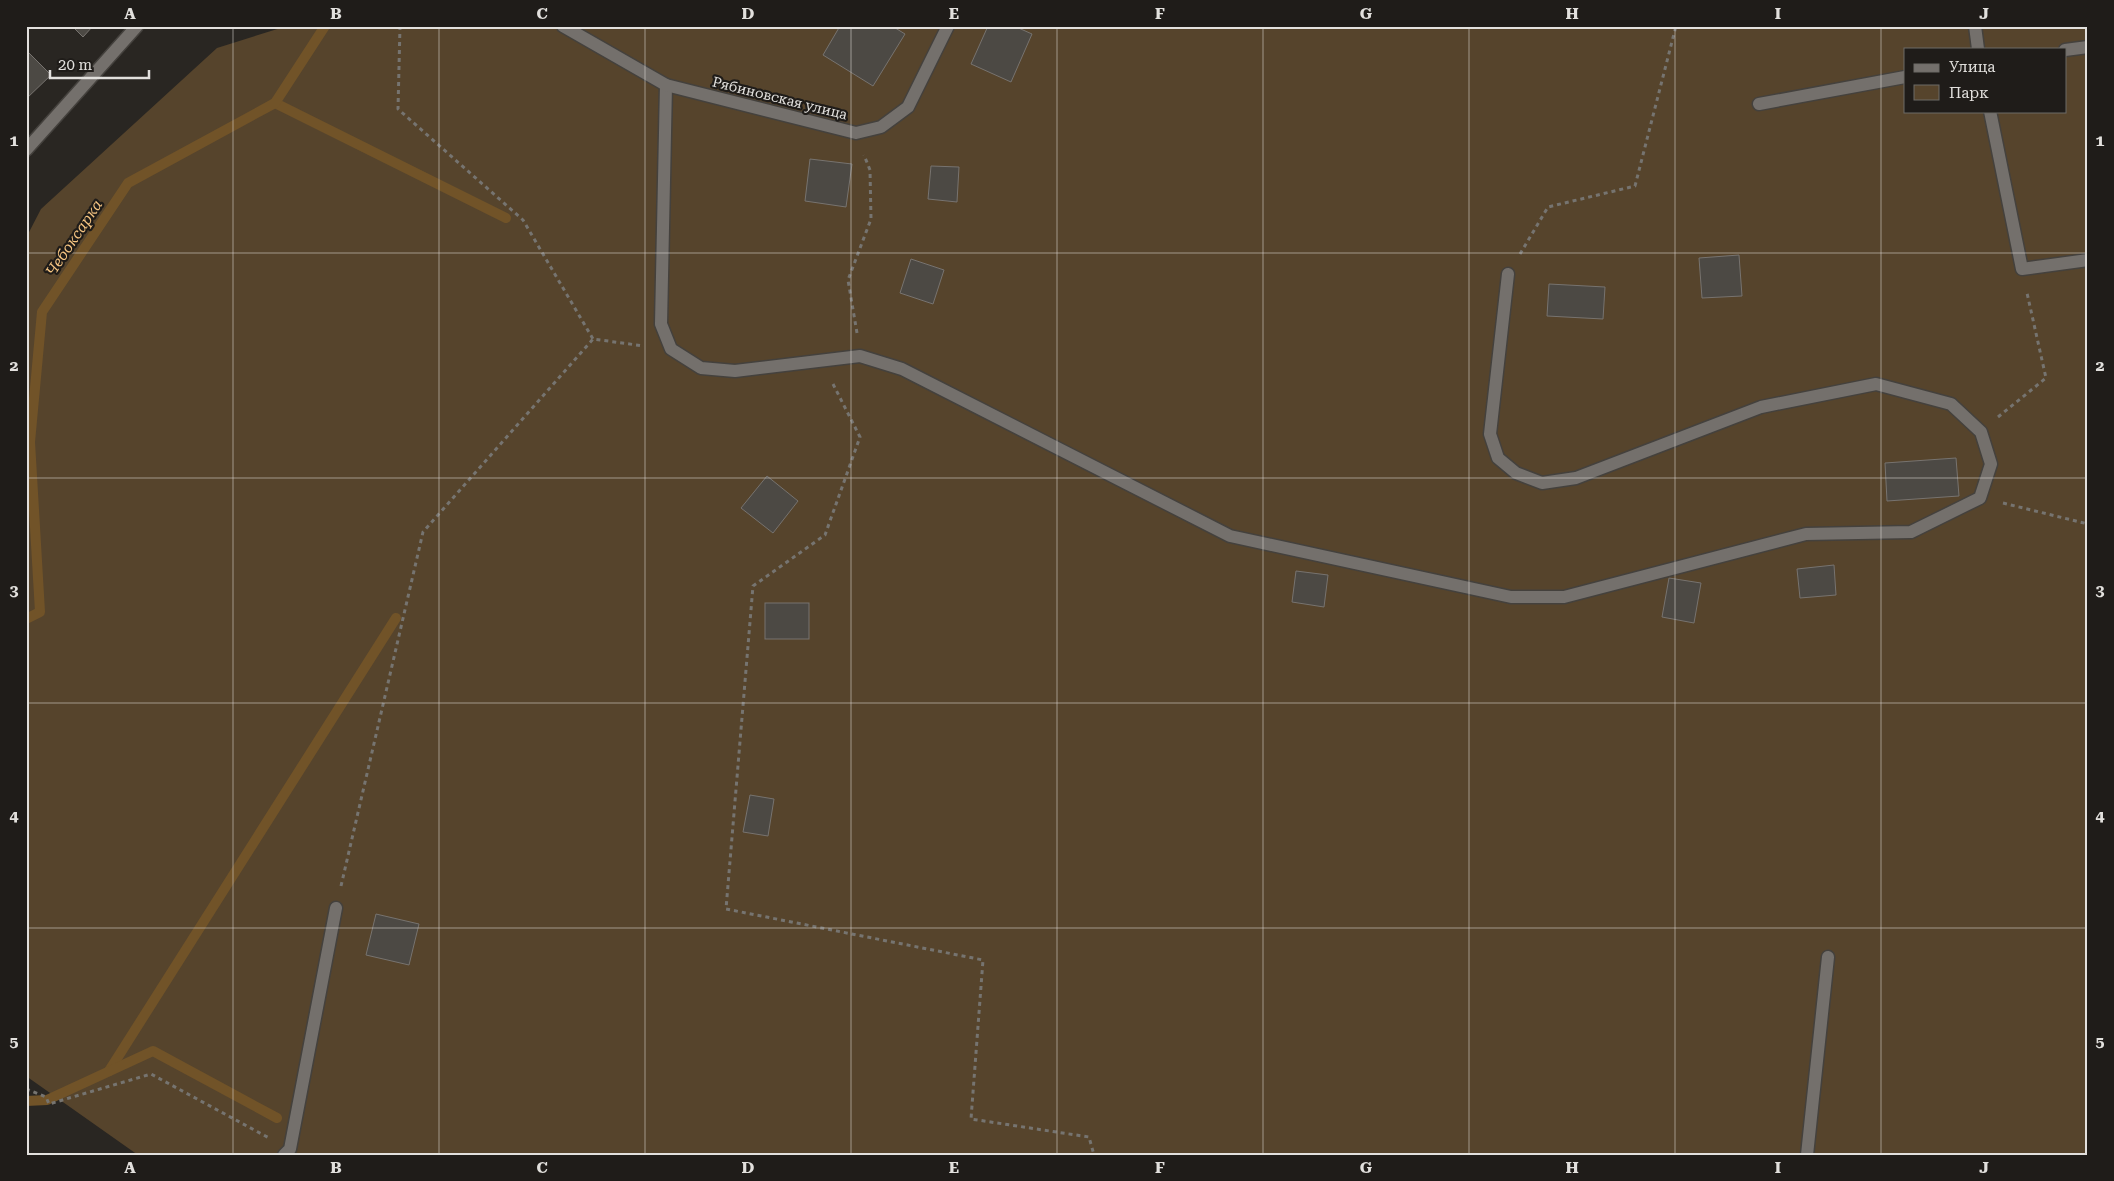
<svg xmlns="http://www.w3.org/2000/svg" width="2114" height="1181" font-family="'Roboto Serif',serif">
	<rect width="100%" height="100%" fill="#292622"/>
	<path fill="#56442c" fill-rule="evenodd" d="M 287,26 L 401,28 L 402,26 L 2088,26 L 2088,1155 L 138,1155 L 26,1076 L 26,238 L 41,209 L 217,48 ZM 1905,49 L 2065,49 L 2065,111 L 1905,111 Z"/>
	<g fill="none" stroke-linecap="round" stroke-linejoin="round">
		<g stroke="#715328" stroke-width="10">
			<path d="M 275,103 L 506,218"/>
			<path d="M 26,619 L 40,612 L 30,442 L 42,312 L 128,183 L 275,103 L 325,26"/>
			<path d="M 109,1071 L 396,618"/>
			<path d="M 26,1101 L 47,1100 L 153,1051 L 277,1118"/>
		</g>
	</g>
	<g fill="#4c4944" stroke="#77736f">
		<path d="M 72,26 L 93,26 L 83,37 Z"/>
		<path d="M 840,26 L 892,26 L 905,34 L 873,86 L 823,55 Z"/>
		<path d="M 988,26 L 1014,26 L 1032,34 L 1011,82 L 971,64 Z"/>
		<path d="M 26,50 L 51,75 L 26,99 Z"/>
		<path d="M 810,159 L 852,164 L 846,207 L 805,201 Z"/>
		<path d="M 931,166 L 959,167 L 957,202 L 928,199 Z"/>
		<path d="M 1739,255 L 1742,296 L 1702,298 L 1699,258 Z"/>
		<path d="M 911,259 L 944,270 L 933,304 L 900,293 Z"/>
		<path d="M 1549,284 L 1605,287 L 1603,319 L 1547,316 Z"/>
		<path d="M 1956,458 L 1959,496 L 1887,501 L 1885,463 Z"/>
		<path d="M 767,476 L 798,501 L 773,533 L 741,508 Z"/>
		<path d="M 1834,565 L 1836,595 L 1800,598 L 1797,569 Z"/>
		<path d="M 1296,571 L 1328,575 L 1324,607 L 1292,602 Z"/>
		<path d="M 1669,578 L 1701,583 L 1694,623 L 1662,617 Z"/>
		<rect x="765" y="603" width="44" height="36"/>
		<path d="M 750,795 L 774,799 L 768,836 L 743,832 Z"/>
		<path d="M 376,914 L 419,924 L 409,965 L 366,955 Z"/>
	</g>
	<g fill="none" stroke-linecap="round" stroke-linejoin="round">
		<defs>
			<g id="service">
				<path d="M 1975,26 L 1978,49"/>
				<path d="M 2065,50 L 2088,47"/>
				<path d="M 666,85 L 661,324 L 671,349 L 701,368 L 735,371 L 860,356 L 902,369 L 1230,536 L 1511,597 L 1564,597 L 1806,534 L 1911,532 L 1980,498 L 1991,464 L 1981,432 L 1951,404 L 1876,384 L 1761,407 L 1576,478 L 1542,483 L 1516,473 L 1498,458 L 1490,434 L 1508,274"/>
				<path d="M 1759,104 L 1905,77"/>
				<path d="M 1990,111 L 2022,269 L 2088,260"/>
				<path d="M 284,1155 L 290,1149 L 336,908"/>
				<path d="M 1807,1155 L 1828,957"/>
			</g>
			<g id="minor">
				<path d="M 563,26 L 666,85 L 856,133 L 881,127 L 908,107 L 948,26"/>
				<path d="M 26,150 L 137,26"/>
			</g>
		</defs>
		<use href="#service" stroke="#44413d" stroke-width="15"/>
		<use href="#minor" stroke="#44413d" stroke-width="15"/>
		<g stroke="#767470" stroke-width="3" stroke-dasharray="4 4" stroke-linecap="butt">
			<path d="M 400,26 L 398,109 L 523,220 L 593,339"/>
			<path d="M 1520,254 L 1548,207 L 1635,186 L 1676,26"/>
			<path d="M 857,333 L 848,280 L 871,219 L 870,170 L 864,155"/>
			<path d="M 833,384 L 860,437 L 825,535 L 753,586 L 726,909 L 983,960 L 971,1119 L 1089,1137 L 1094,1155"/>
			<path d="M 1998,417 L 2046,378 L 2027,293"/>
			<path d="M 2003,503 L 2088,524"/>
			<path d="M 341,886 L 423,532 L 593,339 L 644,346"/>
			<path d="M 26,1089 L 46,1097 L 49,1104 L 151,1074 L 269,1138"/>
		</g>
		<use href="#service" stroke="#74706c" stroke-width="12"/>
		<use href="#minor" stroke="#74706c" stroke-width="12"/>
	</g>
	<path fill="none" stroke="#e2e0dd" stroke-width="1" stroke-opacity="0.55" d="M 233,26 L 233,1155M 439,26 L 439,1155M 645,26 L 645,1155M 851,26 L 851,1155M 1057,26 L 1057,1155M 1263,26 L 1263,1155M 1469,26 L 1469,1155M 1675,26 L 1675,1155M 1881,26 L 1881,1155M 26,253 L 2088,253M 26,478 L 2088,478M 26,703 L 2088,703M 26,928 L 2088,928"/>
	<g text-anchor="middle" stroke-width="4.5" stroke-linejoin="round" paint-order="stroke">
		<g font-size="14" fill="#e2e0dd" stroke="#1f1c19">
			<text transform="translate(780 98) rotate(14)" y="5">Рябиновская улица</text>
		</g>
		<g font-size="15" font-style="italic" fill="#f6c582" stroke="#1f1c19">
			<text transform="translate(74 238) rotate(-56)" y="5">Чебоксарка</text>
		</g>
	</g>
	<rect width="2114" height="1181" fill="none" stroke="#1f1c19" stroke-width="55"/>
	<rect x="1904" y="48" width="162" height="65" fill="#1f1c19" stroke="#6d6a67"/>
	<rect x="1914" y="64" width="25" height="8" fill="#74706c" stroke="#6d6a67"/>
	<text x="1949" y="72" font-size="15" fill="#e2e0dd">Улица</text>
	<rect x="1914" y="85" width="25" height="15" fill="#56442c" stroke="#6d6a67"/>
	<text x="1949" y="98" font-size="15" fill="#e2e0dd">Парк</text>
	<path d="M50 70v8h99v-8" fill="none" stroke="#e2e0dd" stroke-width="2.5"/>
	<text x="58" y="70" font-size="15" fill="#e2e0dd" stroke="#1f1c19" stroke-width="4" paint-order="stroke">20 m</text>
	<rect x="28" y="28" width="2058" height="1126" fill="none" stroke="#e2e0dd" stroke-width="2"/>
	<g font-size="16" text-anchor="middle" font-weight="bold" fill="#e2e0dd">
		<text x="130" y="19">A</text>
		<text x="336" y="19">B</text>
		<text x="542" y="19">C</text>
		<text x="748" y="19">D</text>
		<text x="954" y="19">E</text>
		<text x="1160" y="19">F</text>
		<text x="1366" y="19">G</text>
		<text x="1572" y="19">H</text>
		<text x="1778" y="19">I</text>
		<text x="1984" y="19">J</text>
		<text x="14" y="146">1</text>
		<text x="2100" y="146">1</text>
		<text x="14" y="371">2</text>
		<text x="2100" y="371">2</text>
		<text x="14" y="596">3</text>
		<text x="2100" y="596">3</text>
		<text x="14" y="821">4</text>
		<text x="2100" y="821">4</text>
		<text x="14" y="1047">5</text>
		<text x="2100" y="1047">5</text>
		<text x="130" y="1173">A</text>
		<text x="336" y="1173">B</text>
		<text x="542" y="1173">C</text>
		<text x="748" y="1173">D</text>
		<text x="954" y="1173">E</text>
		<text x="1160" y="1173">F</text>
		<text x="1366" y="1173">G</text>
		<text x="1572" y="1173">H</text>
		<text x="1778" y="1173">I</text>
		<text x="1984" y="1173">J</text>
	</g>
</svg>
